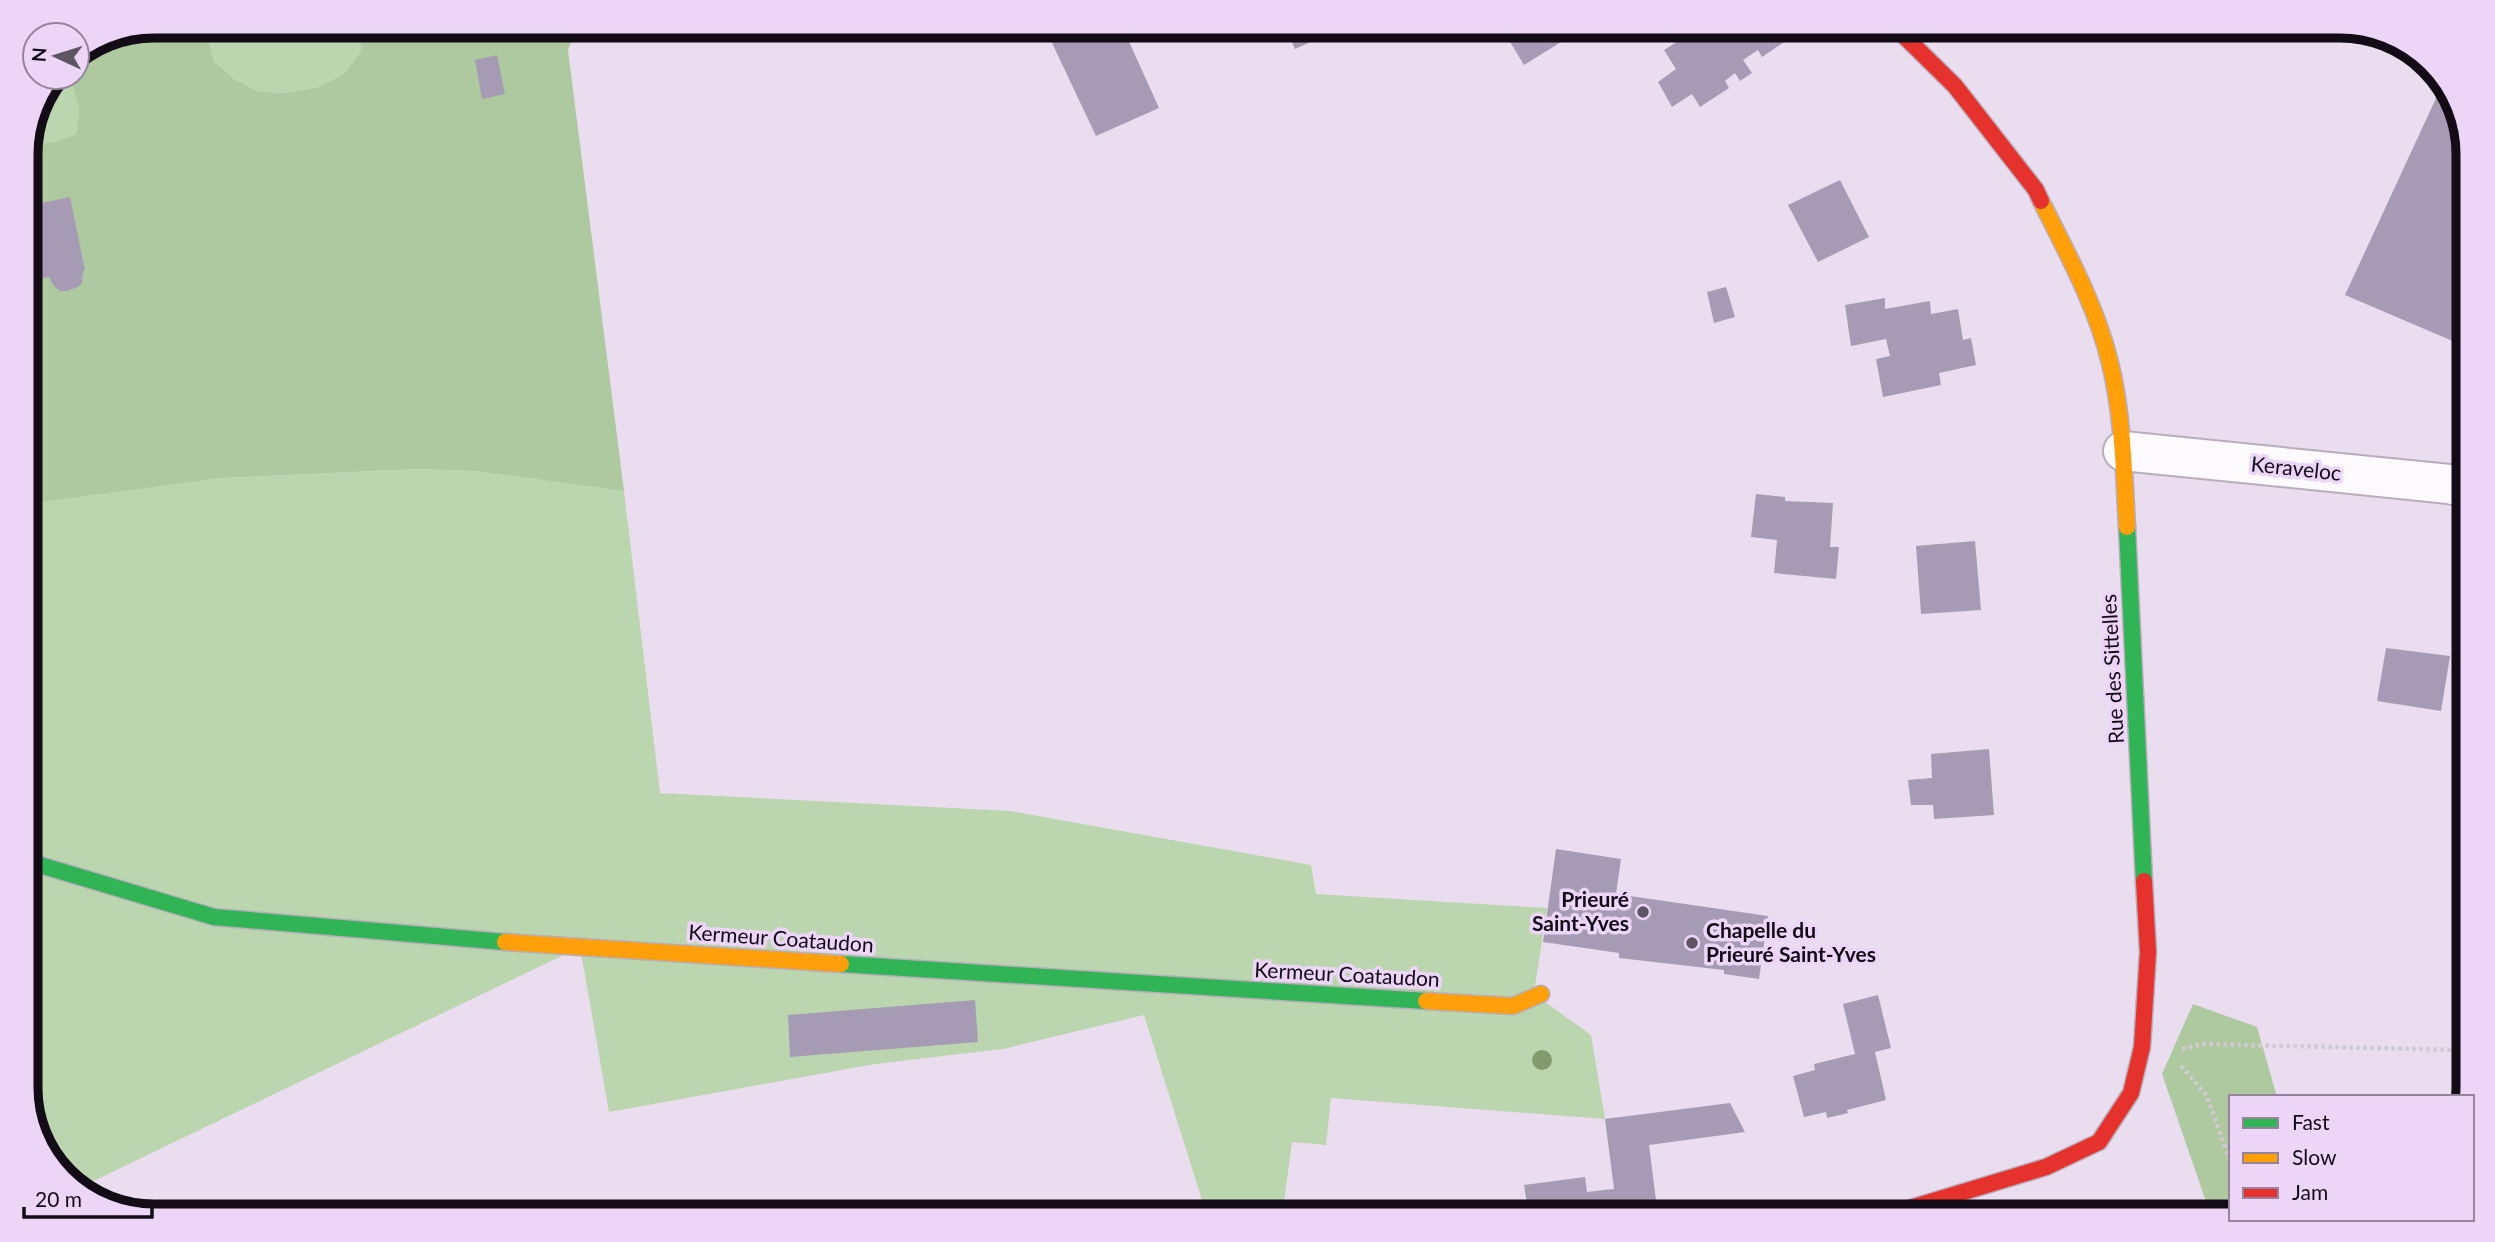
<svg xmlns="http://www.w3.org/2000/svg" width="2495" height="1242" font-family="Lato,sans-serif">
	<rect width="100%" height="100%" fill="#eaddef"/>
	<g fill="#bbd6ae">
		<path d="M 205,26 L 358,26 L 361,51 L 345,73 L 319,87 L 283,93 L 257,91 L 234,79 L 214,61 Z"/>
		<path d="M 58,77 L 70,77 L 79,109 L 76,134 L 52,143 L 29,143 Z"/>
		<path d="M 418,469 L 474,471 L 624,491 L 660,793 L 1011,811 L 1311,865 L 1316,894 L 1547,908 L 1535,986 L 1545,1002 L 1591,1035 L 1605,1119 L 1331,1098 L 1326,1145 L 1292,1142 L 1282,1216 L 1207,1216 L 1144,1015 L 1003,1049 L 875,1064 L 609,1112 L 580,947 L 81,1187 L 48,1159 L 27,1096 L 27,504 L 222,478 Z"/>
	</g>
	<g fill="#aec9a0">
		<path d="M 155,26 L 205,26 L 214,61 L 234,79 L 257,91 L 283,93 L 319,87 L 345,73 L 361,51 L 358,26 L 591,26 L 571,42 L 568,50 L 624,491 L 474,471 L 418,469 L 222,478 L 27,504 L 27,147 L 29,143 L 52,143 L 76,134 L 79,109 L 70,77 L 77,77 L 77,55 L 106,36 Z"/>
		<path d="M 2193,1004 L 2257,1027 L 2277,1097 L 2231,1097 L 2231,1216 L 2211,1216 L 2162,1074 Z"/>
	</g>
	<g fill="#a69bb4">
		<path d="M 1044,26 L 1122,26 L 1159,108 L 1096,136 Z"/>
		<path d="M 1285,26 L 1339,26 L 1340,29 L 1295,49 Z"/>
		<path d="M 1519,26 L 1602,26 L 1579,41 L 1574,34 L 1524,65 L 1506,35 Z"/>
		<path d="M 1712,26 L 1787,26 L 1793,36 L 1762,57 L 1758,50 L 1743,60 L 1752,73 L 1740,81 L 1735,73 L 1725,81 L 1729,88 L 1700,107 L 1692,94 L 1672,107 L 1658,82 L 1676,69 L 1664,50 L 1691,33 L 1694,39 Z"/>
		<path d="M 497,55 L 505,94 L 482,99 L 475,60 Z"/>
		<path d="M 2444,81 L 2447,83 L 2468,147 L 2469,348 L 2345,295 Z"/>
		<path d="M 1840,180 L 1869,237 L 1818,262 L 1788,205 Z"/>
		<path d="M 70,197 L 85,270 L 83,271 L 82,283 L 78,287 L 67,291 L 60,291 L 53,285 L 49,277 L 27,281 L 27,206 Z"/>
		<path d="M 1726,287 L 1735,317 L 1714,323 L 1707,292 Z"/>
		<path d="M 1885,298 L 1885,309 L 1930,301 L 1931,314 L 1958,309 L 1963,340 L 1971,338 L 1976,365 L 1939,373 L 1941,385 L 1883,397 L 1876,359 L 1890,356 L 1886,339 L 1851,346 L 1845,305 Z"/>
		<path d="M 1756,494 L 1785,497 L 1785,501 L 1833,503 L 1830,547 L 1839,547 L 1836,579 L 1774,573 L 1777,540 L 1751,537 Z"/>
		<path d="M 1975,541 L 1981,610 L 1921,614 L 1916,546 Z"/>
		<path d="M 2386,648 L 2450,656 L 2441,711 L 2377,701 Z"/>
		<path d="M 1989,749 L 1994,815 L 1934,819 L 1933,805 L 1911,805 L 1908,780 L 1932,778 L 1931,754 Z"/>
		<path d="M 1556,849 L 1621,859 L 1616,894 L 1768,916 L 1759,979 L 1724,974 L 1724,970 L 1619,958 L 1619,953 L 1543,942 Z"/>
		<path d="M 1878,995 L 1891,1048 L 1875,1052 L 1886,1100 L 1847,1110 L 1848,1113 L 1827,1118 L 1826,1112 L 1804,1117 L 1793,1076 L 1815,1070 L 1814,1064 L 1855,1054 L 1843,1004 Z"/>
		<path d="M 975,1000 L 978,1042 L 790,1057 L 788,1015 Z"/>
		<path d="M 1730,1103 L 1745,1132 L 1649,1145 L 1658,1216 L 1529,1216 L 1524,1185 L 1585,1177 L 1587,1192 L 1614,1189 L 1605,1119 Z"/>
	</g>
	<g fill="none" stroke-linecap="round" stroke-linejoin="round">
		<defs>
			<path id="street" d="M 2123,451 L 2449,484 L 2469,489"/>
			<g id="fast">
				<path d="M 2127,527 L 2144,881"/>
				<path d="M 27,857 L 40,865 L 214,917 L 505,942"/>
				<path d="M 841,964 L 1426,1001"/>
			</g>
			<g id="slow">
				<path d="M 2041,201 C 2067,253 2096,305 2110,363 C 2123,415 2124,473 2127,527"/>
				<path d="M 505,942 L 841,964"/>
				<path d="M 1426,1001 L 1513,1006 L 1541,994"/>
			</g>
			<g id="jam">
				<path d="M 1894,26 L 1955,86 L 2036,190 L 2041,201"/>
				<path d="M 1884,1216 L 2046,1167 L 2099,1142 L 2131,1093 L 2142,1047 L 2148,952 L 2144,881"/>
			</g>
		</defs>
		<use href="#street" stroke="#b7adbb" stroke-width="42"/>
		<use href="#fast" stroke="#b7adbb" stroke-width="19"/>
		<use href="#slow" stroke="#b7adbb" stroke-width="19"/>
		<use href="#jam" stroke="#b7adbb" stroke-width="19"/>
		<g stroke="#cfcbd0" stroke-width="4.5" stroke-dasharray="3.5 3.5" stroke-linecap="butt">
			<path d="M 2182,1049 L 2202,1044 L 2461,1050"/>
			<path d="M 2181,1066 L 2207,1096 L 2231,1163"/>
		</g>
		<use href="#street" stroke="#fcfafd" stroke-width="38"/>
		<use href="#fast" stroke="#30b455" stroke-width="16"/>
		<use href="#slow" stroke="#ff9f0a" stroke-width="16"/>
		<use href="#jam" stroke="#e5322d" stroke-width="16"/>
	</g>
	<circle fill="#829a6c" cx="1542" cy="1060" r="10"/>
	<g fill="#5e5462" stroke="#edd5f7" stroke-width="2.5">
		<circle cx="1643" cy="912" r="7"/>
		<circle cx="1692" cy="943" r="7"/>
	</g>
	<g text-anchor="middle" stroke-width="7" stroke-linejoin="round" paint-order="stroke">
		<g font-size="21" fill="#130b16" stroke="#edd5f7">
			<text transform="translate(2296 469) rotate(6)" y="7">Keraveloc</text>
			<text transform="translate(2113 669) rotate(-93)" y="7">Rue des Sittelles</text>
			<text transform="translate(781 939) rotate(4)" y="7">Kermeur Coataudon</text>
			<text transform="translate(1347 975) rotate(3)" y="7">Kermeur Coataudon</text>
		</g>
		<g font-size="21" font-weight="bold" fill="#130b16" stroke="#edd5f7" text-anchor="end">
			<text x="1629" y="907">Prieuré<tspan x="1629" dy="24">Saint-Yves</tspan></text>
			<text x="1706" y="938" text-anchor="start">Chapelle du<tspan x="1706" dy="24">Prieuré Saint-Yves</tspan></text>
		</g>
	</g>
	<path d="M0 0H2495V1242H0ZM154 38H2340A116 116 0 0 1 2456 154V1088A116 116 0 0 1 2340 1204H154A116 116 0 0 1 38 1088V154A116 116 0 0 1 154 38Z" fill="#edd5f7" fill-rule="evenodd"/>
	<path fill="none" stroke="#130b16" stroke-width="9" d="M154 38H2340A116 116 0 0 1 2456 154V1088A116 116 0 0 1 2340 1204H154A116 116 0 0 1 38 1088V154A116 116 0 0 1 154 38Z"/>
	<rect x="2229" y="1095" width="245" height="126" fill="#edd5f7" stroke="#96849d" stroke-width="2"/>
	<rect x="2243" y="1118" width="35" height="10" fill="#30b455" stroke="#96849d" stroke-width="2"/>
	<text x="2292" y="1130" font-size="21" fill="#130b16">Fast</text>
	<rect x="2243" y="1153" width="35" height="10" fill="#ff9f0a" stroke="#96849d" stroke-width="2"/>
	<text x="2292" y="1165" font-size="21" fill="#130b16">Slow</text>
	<rect x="2243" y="1188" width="35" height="10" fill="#e5322d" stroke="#96849d" stroke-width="2"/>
	<text x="2292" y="1200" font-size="21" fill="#130b16">Jam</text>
	<g transform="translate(56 56) rotate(274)"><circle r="33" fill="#edd5f7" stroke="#96849d" stroke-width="2"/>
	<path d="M0-5L12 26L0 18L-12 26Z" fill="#5e5462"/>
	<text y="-10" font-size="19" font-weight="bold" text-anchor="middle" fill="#130b16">N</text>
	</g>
	<path d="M24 1207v10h128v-10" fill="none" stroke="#130b16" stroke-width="3.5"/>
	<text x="35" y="1207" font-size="21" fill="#130b16" stroke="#edd5f7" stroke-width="5" paint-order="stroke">20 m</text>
</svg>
